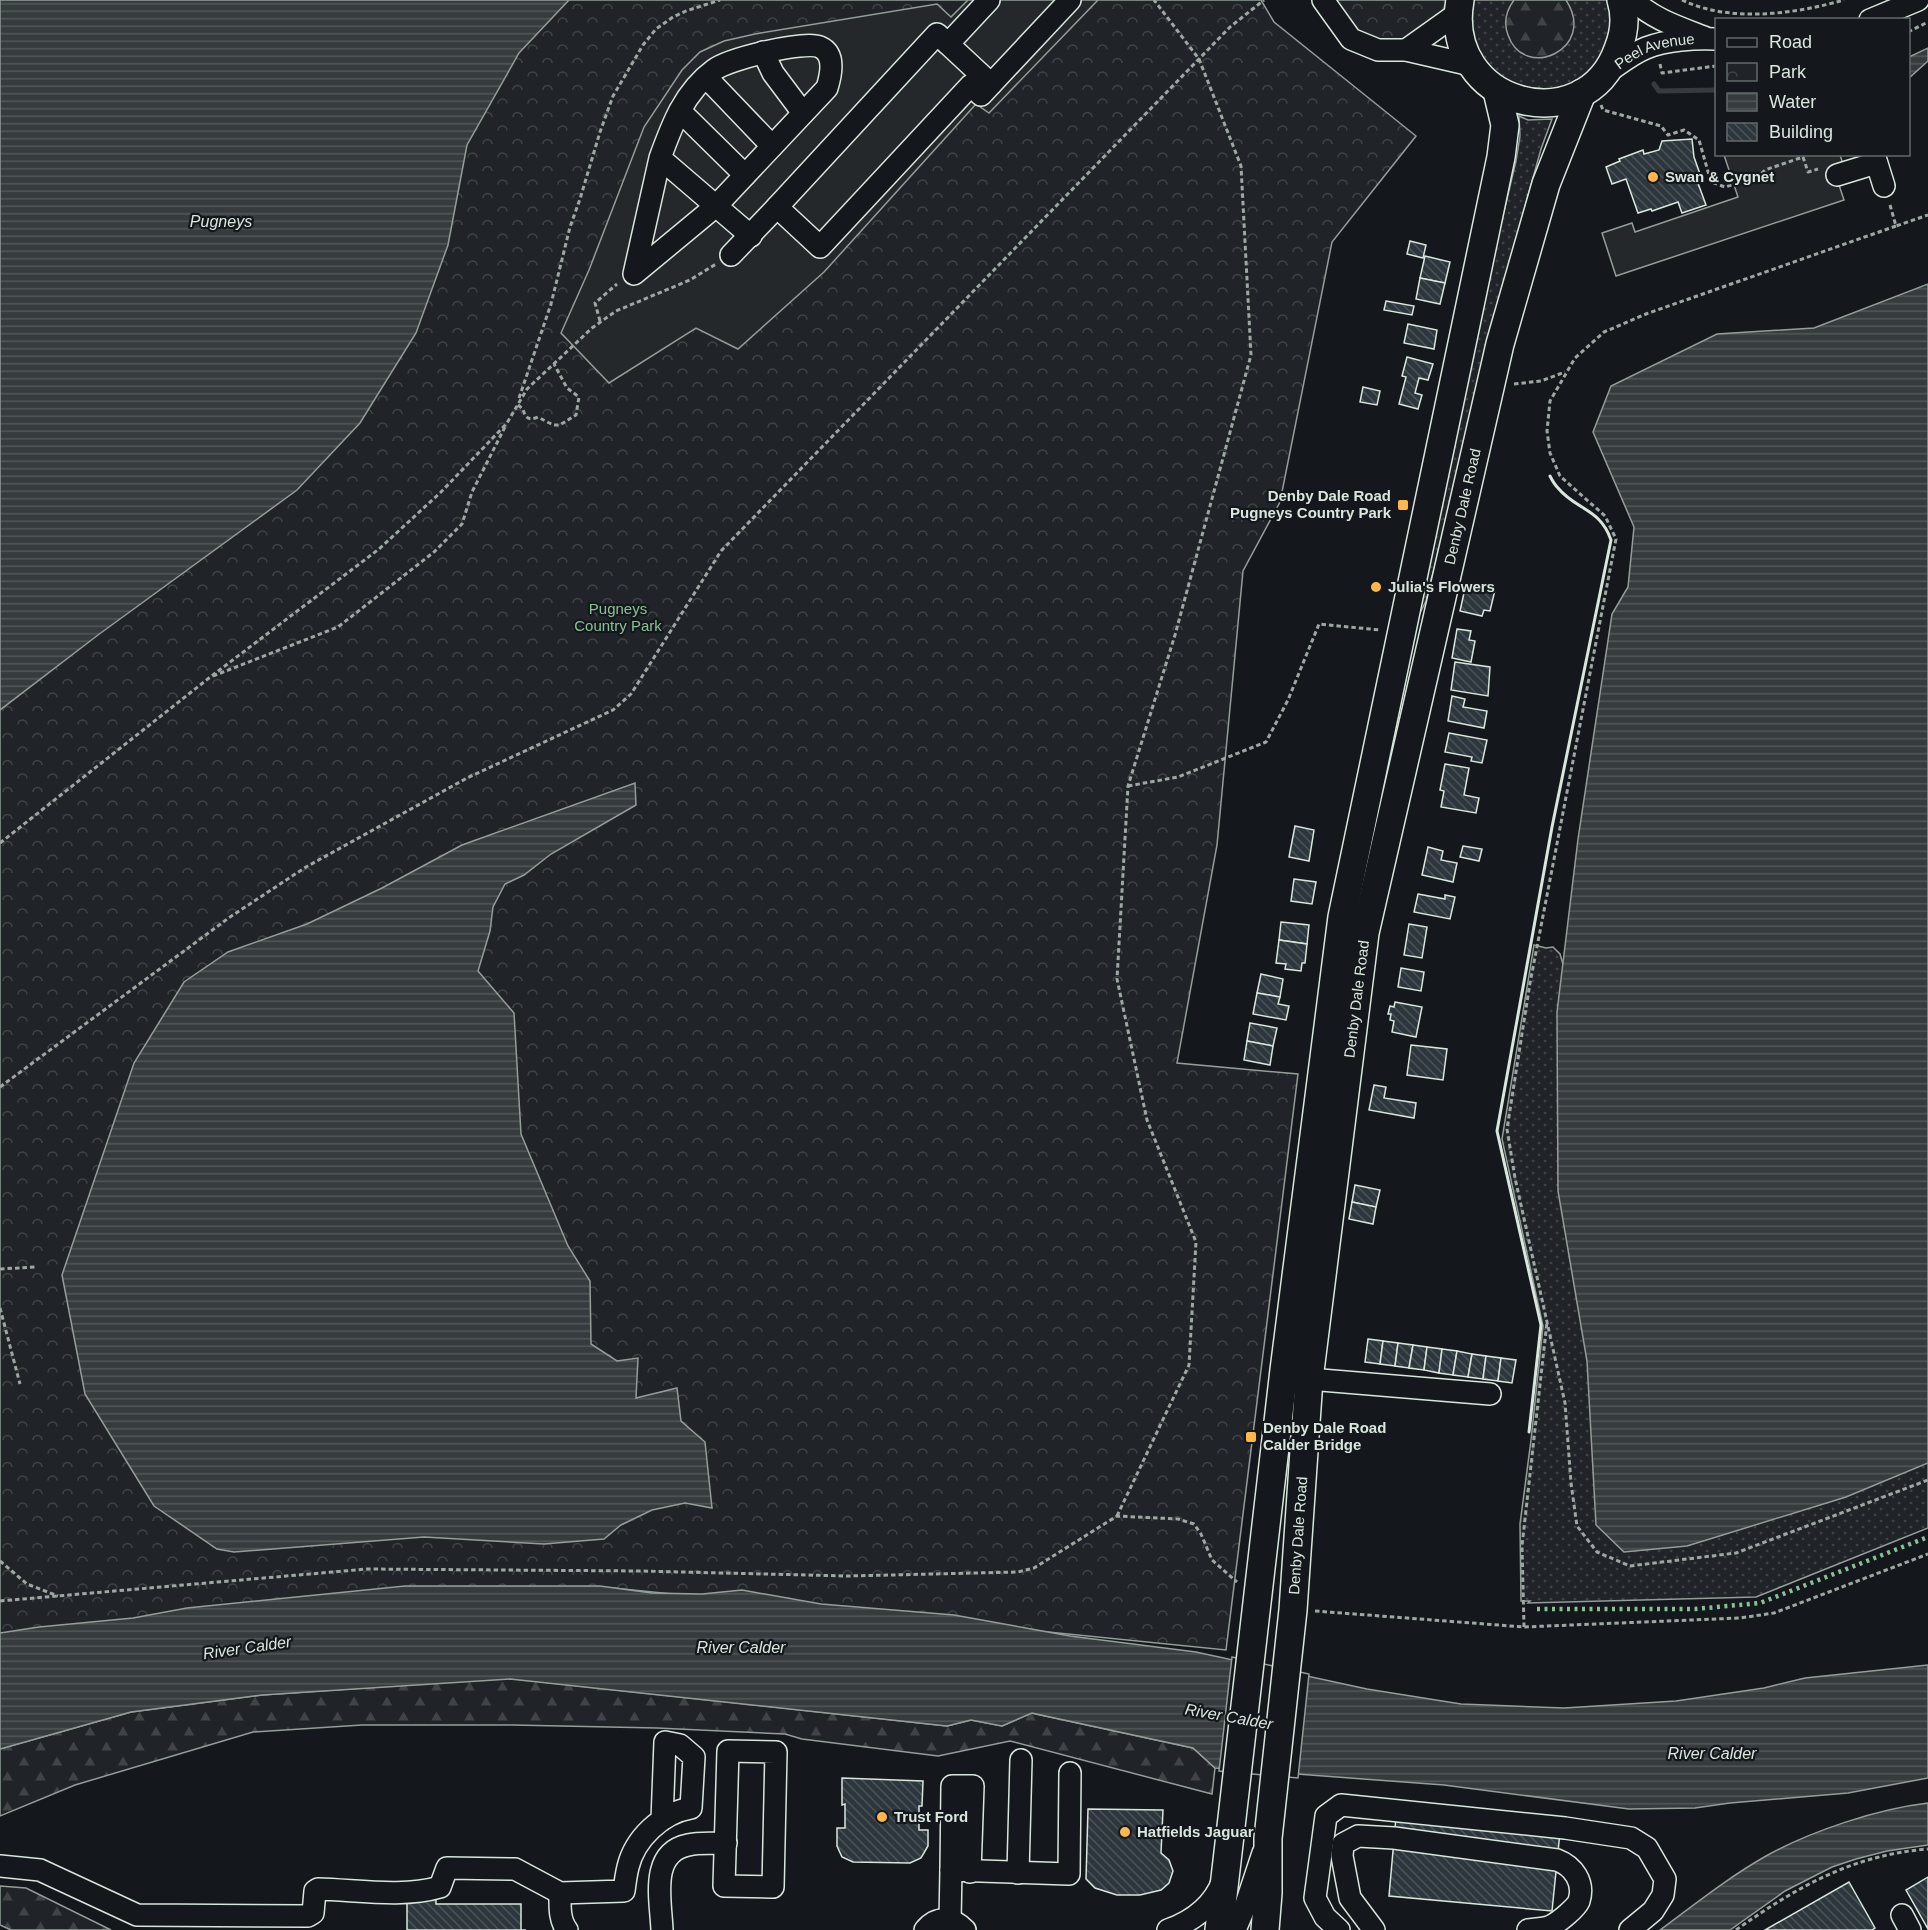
<svg xmlns="http://www.w3.org/2000/svg" width="1928" height="1930" font-family="Arial,sans-serif">
	<defs>
		<pattern id="grass-dots" width="8" height="8" patternUnits="userSpaceOnUse" patternTransform="scale(1.5)"><rect width="8" height="8" fill="#202428"/><path d="M2 2h.1M6 6h.1" fill="none" stroke="#404447" stroke-width="1.8" stroke-linecap="round"/></pattern>
		<pattern id="forest-firs" width="22" height="20" patternUnits="userSpaceOnUse" patternTransform="scale(1.5)"><rect width="22" height="20" fill="#202428"/><path d="M5 1l3.5 6h-7zM16 11l3.5 6h-7z" fill="#404447"/></pattern>
		<pattern id="park-crowns" width="20" height="18" patternUnits="userSpaceOnUse" patternTransform="scale(1.5)"><rect width="20" height="18" fill="#202428"/><path d="M2 6a3 3 0 1 1 6 0M12 15a3 3 0 1 1 6 0" fill="none" stroke="#404447"/></pattern>
		<pattern id="water-rules" width="6" height="5" patternUnits="userSpaceOnUse" patternTransform="scale(1.5)"><rect width="6" height="5" fill="#363b3e"/><path d="M0 2.5h6" fill="none" stroke="#525759"/></pattern>
		<pattern id="building-back-hatch" width="6" height="6" patternUnits="userSpaceOnUse" patternTransform="scale(1.5)"><rect width="6" height="6" fill="#2c363c"/><path d="M-1 5l2 2M0 0l6 6M5-1l2 2" fill="none" stroke="#4a5358"/></pattern>
	</defs>
	<rect width="100%" height="100%" fill="#14181c"/>
	<g fill="url(#grass-dots)" stroke="#939e99" stroke-width="1.5">
		<path d="M 1460,0 L 1621,0 L 1624,22 L 1582,93 L 1497,91 L 1458,13 Z"/>
		<path d="M 1519,116 L 1528,120 L 1552,119 L 1541,149 L 1526,203 L 1426,601 L 1417,619 L 1480,312 L 1516,161 L 1520,136 Z"/>
		<path d="M 1534,945 L 1546,948 L 1553,947 L 1560,954 L 1565,971 L 1928,1460 L 1928,1528 L 1756,1597 L 1528,1603 L 1530,1601 L 1521,1601 L 1520,1524 L 1531,1440 L 1543,1326 L 1502,1139 Z"/>
	</g>
	<g fill="url(#forest-firs)" stroke="#939e99" stroke-width="1.5">
		<path d="M 1514,0 L 1566,0 C 1598,49 1524,82 1508,35 C 1503,22 1506,11 1514,0 Z"/>
		<path d="M 506,1678 L 947,1726 L 971,1720 L 1002,1726 L 1031,1713 L 1193,1748 L 1215,1768 L 1212,1794 L 1010,1741 L 938,1756 L 802,1739 L 785,1734 L 657,1728 L 513,1725 L 362,1725 L 253,1732 L 75,1785 L 0,1816 L 0,1749 L 131,1712 L 262,1695 Z"/>
		<path d="M 0,1886 L 26,1888 L 111,1930 L 11,1930 L 0,1925 Z"/>
	</g>
	<g fill="url(#park-crowns)" stroke="#939e99" stroke-width="1.5">
		<path d="M 0,0 L 1261,0 L 1274,22 L 1416,136 L 1332,242 L 1280,502 L 1243,571 L 1217,845 L 1177,1063 L 1298,1074 L 1226,1650 L 613,1588 L 0,1655 Z"/>
		<path d="M 1323,0 L 1460,0 L 1458,29 L 1378,50 Z"/>
	</g>
	<g fill="#24282b" stroke="#939e99" stroke-width="1.5">
		<path d="M 968,0 L 1098,0 L 989,113 L 976,104 L 824,272 L 738,349 L 696,328 L 609,383 L 561,333 L 589,270 L 644,127 L 682,70 L 700,52 L 724,41 L 755,34 L 937,4 L 951,17 Z"/>
		<path d="M 1724,155 L 1840,155 L 1849,182 L 1839,185 L 1844,200 L 1616,276 L 1602,233 L 1632,223 L 1635,232 L 1738,197 Z"/>
	</g>
	<g fill="url(#water-rules)" stroke="#939e99" stroke-width="1.5">
		<path d="M 0,0 L 569,0 L 519,53 L 467,145 L 448,245 L 416,333 L 360,423 L 297,490 L 98,635 L 0,710 Z"/>
		<path d="M 1928,48 L 1928,61 L 1909,78 L 1909,57 Z"/>
		<path d="M 1928,284 L 1928,1463 L 1846,1497 L 1687,1546 L 1624,1552 L 1596,1525 L 1587,1361 L 1558,1191 L 1557,1012 L 1578,839 L 1612,614 L 1628,587 L 1634,527 L 1593,432 L 1611,386 L 1717,334 L 1814,328 Z"/>
		<path d="M 635,783 L 636,805 L 551,854 L 524,875 L 505,884 L 493,907 L 490,931 L 478,971 L 514,1013 L 521,1134 L 568,1246 L 590,1281 L 591,1344 L 617,1361 L 638,1358 L 636,1398 L 677,1388 L 681,1421 L 705,1442 L 712,1508 L 685,1503 L 652,1510 L 621,1525 L 604,1539 L 544,1544 L 424,1537 L 234,1552 L 217,1549 L 154,1506 L 85,1394 L 62,1275 L 134,1063 L 184,982 L 228,952 L 307,924 L 382,888 L 462,845 Z"/>
		<path d="M 405,1586 L 600,1586 L 652,1593 L 702,1594 L 742,1590 L 821,1604 L 954,1615 L 1070,1636 L 1196,1652 L 1367,1689 L 1461,1704 L 1564,1708 L 1676,1701 L 1764,1688 L 1805,1678 L 1928,1665 L 1928,1778 L 1848,1793 L 1730,1803 L 1695,1808 L 1629,1809 L 1444,1785 L 1215,1768 L 1193,1748 L 1032,1713 L 1002,1726 L 971,1720 L 947,1726 L 510,1679 L 262,1695 L 131,1712 L 0,1749 L 0,1633 L 39,1627 L 133,1618 L 187,1608 Z"/>
		<path d="M 1928,1803 L 1928,1845 L 1887,1851 L 1856,1859 L 1832,1867 L 1785,1891 L 1730,1930 L 1660,1930 C 1695,1904 1729,1877 1766,1856 C 1811,1831 1877,1809 1928,1803 Z"/>
	</g>
	<path fill="#14181c" stroke="#939e99" stroke-width="1.5" d="M 1232,1657 L 1309,1674 L 1298,1778 L 1219,1771 Z"/>
	<g fill="none" stroke-linecap="round" stroke-linejoin="round">
		<path stroke="#363b3e" stroke-width="5" d="M 1654,84 L 1659,91 L 1716,90"/>
	</g>
	<g fill="url(#building-back-hatch)" stroke="#d8e6dc" stroke-width="1.5">
		<path d="M 1692,139 L 1694,157 L 1700,174 L 1695,175 L 1706,205 L 1682,213 L 1678,202 L 1652,211 L 1651,209 L 1638,213 L 1626,179 L 1612,184 L 1606,167 L 1620,161 L 1619,159 L 1643,150 L 1644,154 L 1659,150 L 1662,141 Z"/>
		<path d="M 1410,241 L 1426,245 L 1423,258 L 1407,254 Z"/>
		<path d="M 1425,256 L 1450,262 L 1445,283 L 1420,278 Z"/>
		<path d="M 1420,278 L 1445,283 L 1440,304 L 1416,299 Z"/>
		<path d="M 1386,301 L 1414,306 L 1412,315 L 1384,310 Z"/>
		<path d="M 1408,324 L 1437,330 L 1434,349 L 1404,343 Z"/>
		<path d="M 1407,357 L 1433,364 L 1428,380 L 1419,378 L 1415,393 L 1422,395 L 1418,409 L 1399,404 L 1406,377 L 1402,376 Z"/>
		<path d="M 1363,387 L 1380,391 L 1377,405 L 1360,402 Z"/>
		<path d="M 1466,584 L 1495,590 L 1490,611 L 1484,610 L 1482,616 L 1460,611 Z"/>
		<path d="M 1457,629 L 1471,631 L 1469,640 L 1475,641 L 1471,662 L 1452,658 Z"/>
		<path d="M 1455,662 L 1490,667 L 1488,696 L 1451,690 Z"/>
		<path d="M 1452,696 L 1465,699 L 1463,707 L 1487,711 L 1484,728 L 1448,721 Z"/>
		<path d="M 1449,733 L 1487,740 L 1482,763 L 1471,761 L 1472,757 L 1445,752 Z"/>
		<path d="M 1445,764 L 1469,768 L 1464,795 L 1479,798 L 1476,813 L 1441,807 L 1444,791 L 1440,790 Z"/>
		<path d="M 1295,826 L 1314,830 L 1309,861 L 1289,857 Z"/>
		<path d="M 1463,846 L 1482,849 L 1479,861 L 1460,857 Z"/>
		<path d="M 1428,847 L 1443,851 L 1441,860 L 1457,863 L 1453,882 L 1422,875 Z"/>
		<path d="M 1294,879 L 1316,882 L 1312,904 L 1291,901 Z"/>
		<path d="M 1418,894 L 1445,899 L 1445,895 L 1455,897 L 1450,919 L 1414,912 Z"/>
		<path d="M 1281,922 L 1309,925 L 1307,944 L 1279,940 Z"/>
		<path d="M 1409,924 L 1427,927 L 1422,958 L 1404,955 Z"/>
		<path d="M 1279,940 L 1307,944 L 1305,963 L 1302,963 L 1301,971 L 1285,969 L 1286,964 L 1276,963 Z"/>
		<path d="M 1401,968 L 1424,972 L 1421,991 L 1398,987 Z"/>
		<path d="M 1261,974 L 1283,979 L 1280,997 L 1257,993 Z"/>
		<path d="M 1257,993 L 1280,997 L 1278,1004 L 1289,1006 L 1286,1020 L 1253,1014 Z"/>
		<path d="M 1395,1002 L 1422,1007 L 1416,1037 L 1392,1032 L 1394,1021 L 1390,1020 L 1391,1014 L 1388,1014 L 1390,1006 L 1394,1007 Z"/>
		<path d="M 1250,1023 L 1277,1028 L 1273,1046 L 1247,1041 Z"/>
		<path d="M 1247,1041 L 1273,1046 L 1270,1065 L 1244,1060 Z"/>
		<path d="M 1411,1045 L 1447,1049 L 1443,1080 L 1407,1075 Z"/>
		<path d="M 1374,1085 L 1386,1087 L 1384,1098 L 1416,1103 L 1414,1118 L 1369,1110 Z"/>
		<path d="M 1355,1185 L 1380,1190 L 1376,1207 L 1352,1202 Z"/>
		<path d="M 1352,1202 L 1376,1207 L 1373,1224 L 1349,1219 Z"/>
		<path d="M 1368,1339 L 1383,1341 L 1380,1364 L 1365,1362 Z"/>
		<path d="M 1383,1341 L 1398,1343 L 1395,1366 L 1380,1364 Z"/>
		<path d="M 1398,1343 L 1413,1345 L 1409,1368 L 1395,1366 Z"/>
		<path d="M 1413,1345 L 1427,1347 L 1424,1370 L 1409,1368 Z"/>
		<path d="M 1427,1347 L 1442,1349 L 1439,1373 L 1424,1370 Z"/>
		<path d="M 1442,1349 L 1457,1351 L 1453,1375 L 1439,1373 Z"/>
		<path d="M 1457,1351 L 1472,1354 L 1468,1377 L 1453,1375 Z"/>
		<path d="M 1472,1354 L 1486,1356 L 1483,1379 L 1468,1377 Z"/>
		<path d="M 1486,1356 L 1501,1358 L 1498,1381 L 1483,1379 Z"/>
		<path d="M 1501,1358 L 1516,1360 L 1512,1383 L 1498,1381 Z"/>
		<path d="M 842,1778 L 923,1781 L 922,1806 L 919,1806 L 919,1830 L 928,1830 L 928,1846 L 921,1858 L 910,1863 L 853,1862 L 842,1857 L 837,1846 L 837,1828 L 845,1828 L 845,1804 L 842,1805 Z"/>
		<path d="M 1088,1809 L 1163,1810 L 1161,1853 L 1169,1860 L 1173,1871 L 1169,1883 L 1161,1890 L 1140,1895 L 1117,1895 L 1095,1888 L 1086,1879 Z"/>
		<path d="M 1396,1817 L 1560,1832 L 1552,1911 L 1389,1896 Z"/>
		<path d="M 1928,1877 L 1928,1929 L 1906,1890 Z"/>
		<path d="M 1849,1882 L 1875,1928 L 1872,1930 L 1765,1930 Z"/>
		<path d="M 407,1899 L 436,1899 L 436,1904 L 521,1904 L 521,1930 L 526,1930 L 407,1930 Z"/>
	</g>
	<g fill="none" stroke-linecap="round" stroke-linejoin="round">
		<defs>
			<g id="minor">
				<path d="M 989,0 L 948,44 L 937,34 L 777,207 L 820,247 L 971,85 L 981,95 L 1070,0"/>
				<path d="M 1323,0 L 1351,39 L 1378,50 L 1406,50 L 1471,65"/>
				<path d="M 1633,0 C 1653,19 1678,27 1704,37"/>
				<path d="M 1870,20 L 1918,0"/>
				<path d="M 948,44 L 991,84"/>
				<path d="M 1406,50 L 1458,13"/>
				<path d="M 763,52 L 773,73 L 803,113"/>
				<path id="s1" d="M 1605,74 C 1618,65 1631,54 1646,48 C 1666,40 1695,38 1716,39"/>
				<path d="M 706,77 L 772,146"/>
				<path d="M 680,111 L 745,175"/>
				<path d="M 1874,154 L 1884,186"/>
				<path d="M 660,158 L 634,274 L 716,206 L 827,88 C 831,75 836,54 820,47 C 805,40 728,59 714,70 C 684,92 672,125 660,158 L 751,236"/>
				<path d="M 1837,175 L 1876,163"/>
				<path d="M 731,255 L 777,207"/>
				<path d="M 1309,1379 L 1490,1394"/>
				<path d="M 728,1751 L 776,1752 L 773,1887 L 724,1886 Z"/>
				<path d="M 0,1866 L 40,1870 L 137,1915 L 308,1916 L 313,1913 L 315,1891 L 318,1889 C 358,1890 402,1898 440,1887 L 447,1868 L 515,1869 L 560,1893 L 624,1891 C 625,1883 626,1875 628,1867 C 635,1838 662,1813 691,1808 L 694,1757 L 680,1745 L 665,1742 L 662,1820"/>
				<path d="M 951,1870 L 952,1786 L 973,1786 L 970,1872"/>
				<path d="M 1018,1873 L 1021,1760"/>
				<path d="M 560,1893 C 560,1905 559,1920 567,1930"/>
				<path d="M 1902,1915 L 1910,1930"/>
				<path d="M 950,1920 L 951,1870 L 1069,1874 L 1070,1773"/>
				<path d="M 662,1930 C 661,1901 649,1853 688,1845 C 700,1842 714,1844 726,1843"/>
				<path d="M 925,1930 C 937,1916 953,1917 965,1930"/>
				<path d="M 1168,1930 C 1193,1921 1214,1905 1223,1880"/>
				<path d="M 1235,1930 L 1246,1904 L 1263,1853"/>
				<path d="M 1339,1930 L 1325,1917 L 1315,1898 L 1326,1816 L 1341,1805 L 1565,1828 L 1631,1838 L 1647,1848 L 1665,1879 L 1663,1895 L 1653,1911 L 1630,1930"/>
				<path d="M 1374,1930 L 1350,1898 L 1342,1856 L 1343,1844 L 1358,1836 L 1394,1838 L 1557,1860 C 1573,1866 1585,1882 1579,1901 C 1576,1908 1559,1922 1551,1926 C 1545,1929 1535,1929 1528,1930"/>
			</g>
			<g id="major">
				<path d="M 1460,0 C 1441,106 1585,143 1618,49 C 1624,34 1626,16 1621,0"/>
				<path d="M 1219,1930 L 1284,1370 L 1342,917 L 1501,157 L 1505,125 L 1497,91"/>
				<path id="s2" d="M 1265,1930 L 1268,1893 L 1268,1838 L 1293,1610 L 1309,1379 L 1365,933 L 1500,344 L 1546,184 L 1582,93"/>
			</g>
		</defs>
		<use href="#minor" stroke="#d8e6dc" stroke-width="24"/>
		<use href="#major" stroke="#d8e6dc" stroke-width="30"/>
		<g stroke="#9da8a2" stroke-width="3" stroke-dasharray="4.5 3" stroke-linecap="butt">
			<path d="M 1682,0 C 1730,23 1795,14 1844,0"/>
			<path d="M 1908,32 L 1928,22"/>
			<path d="M 1660,64 L 1662,73 L 1716,66"/>
			<path d="M 1601,105 L 1603,110 L 1661,126 L 1668,135 L 1684,130 L 1699,140 L 1711,182 L 1725,187 L 1742,182 L 1757,178 L 1765,170 L 1803,157 L 1808,172 L 1818,169"/>
			<path d="M 1890,205 L 1896,226 L 1928,215"/>
			<path d="M 1896,226 L 1646,314 L 1604,332 L 1575,358 L 1550,401 L 1547,431 L 1550,453 L 1560,476 L 1605,516 L 1616,539 L 1530,983 L 1507,1129 L 1515,1178 L 1565,1403 L 1571,1483 L 1577,1526 L 1597,1552 L 1630,1566 L 1736,1553 L 1928,1480"/>
			<path d="M 600,321 L 595,303 L 617,284"/>
			<path d="M 1514,384 L 1541,381 L 1565,372"/>
			<path d="M 519,398 L 551,304 L 570,227 L 580,199 L 600,132 L 613,96 L 643,45 L 656,29 L 673,17 L 686,11 L 720,0"/>
			<path d="M 518,405 L 523,409 C 525,418 529,421 538,417 C 560,429 556,427 576,415 L 579,397 L 567,388 L 554,364"/>
			<path d="M 213,676 L 338,627 L 434,552 L 462,524 L 472,492 L 505,427"/>
			<path d="M 1128,786 L 1178,777 L 1266,742 L 1288,700 L 1319,624 L 1380,630"/>
			<path d="M 0,843 L 209,678 L 379,549 L 441,492 L 487,444 L 507,423 L 527,389 L 592,328 L 616,311 L 690,280 L 716,264"/>
			<path d="M 0,1087 L 230,917 L 306,867 L 467,778 L 613,710 L 631,694 L 721,551 L 1230,27 L 1264,0"/>
			<path d="M 0,1269 L 36,1267"/>
			<path d="M 0,1308 L 20,1384"/>
			<path d="M 1117,1516 L 1189,1365 L 1196,1242 L 1147,1120 L 1117,979 L 1128,786 L 1175,635 L 1251,355 L 1241,166 L 1199,59 L 1154,0"/>
			<path d="M 0,1561 L 27,1584 L 58,1596"/>
			<path d="M 0,1601 L 367,1569 L 640,1571 L 848,1576 L 1018,1572 L 1034,1568 L 1117,1516 L 1178,1519 L 1194,1524 L 1201,1534 L 1212,1560 L 1237,1582"/>
			<path d="M 1315,1611 L 1524,1627 L 1740,1618 L 1774,1613 L 1928,1554"/>
			<path d="M 1524,1627 L 1522,1546 L 1547,1322"/>
			<path d="M 1736,1930 C 1797,1887 1852,1855 1928,1849"/>
		</g>
		<use href="#minor" stroke="#14181c" stroke-width="21"/>
		<use href="#major" stroke="#14181c" stroke-width="27"/>
		<path stroke="#8ac095" stroke-width="4.5" stroke-dasharray="3 4.5" stroke-linecap="butt" d="M 1537,1609 L 1695,1609 L 1760,1603 L 1928,1537"/>
		<path stroke="#d8e6dc" stroke-width="3" d="M 1529,1432 L 1541,1325 L 1497,1131 L 1552,827 L 1611,540 C 1600,508 1576,510 1558,488 C 1555,485 1552,480 1550,476"/>
	</g>
	<g fill="#ffb74d" stroke="#14181c" stroke-width="2">
		<circle cx="1653" cy="177" r="6"/>
		<rect x="1397" y="499" width="12" height="12" rx="3"/>
		<circle cx="1376" cy="587" r="6"/>
		<rect x="1245" y="1431" width="12" height="12" rx="3"/>
		<circle cx="882" cy="1817" r="6"/>
		<circle cx="1125" cy="1832" r="6"/>
	</g>
	<g text-anchor="middle" stroke-width="4.5" stroke-linejoin="round" paint-order="stroke">
		<g font-size="15" fill="#d8e6dc" stroke="#14181c">
			<text dy="5" stroke="none"><textPath href="#s1" startOffset="56">Peel Avenue</textPath></text>
			<text dy="5" stroke="none"><textPath href="#s2" startOffset="1440">Denby Dale Road</textPath></text>
			<text dy="5" stroke="none"><textPath href="#s2" startOffset="936">Denby Dale Road</textPath></text>
			<text dy="5" stroke="none"><textPath href="#s2" startOffset="396">Denby Dale Road</textPath></text>
		</g>
		<g font-size="15" font-weight="bold" fill="#d8e6dc" stroke="#14181c" text-anchor="start">
			<text x="1665" y="182">Swan &amp; Cygnet</text>
			<text x="1391" y="501" text-anchor="end">Denby Dale Road<tspan x="1391" dy="17">Pugneys Country Park</tspan></text>
			<text x="1388" y="592">Julia's Flowers</text>
			<text x="1263" y="1433">Denby Dale Road<tspan x="1263" dy="17">Calder Bridge</tspan></text>
			<text x="894" y="1822">Trust Ford</text>
			<text x="1137" y="1837">Hatfields Jaguar</text>
		</g>
		<g font-size="15" fill="#8ac095" stroke="#14181c">
			<text x="618" y="614">Pugneys<tspan x="618" dy="17">Country Park</tspan></text>
		</g>
		<g font-size="16" font-style="italic" fill="#d8e6dc" stroke="#14181c">
			<text x="221" y="227">Pugneys</text>
			<text transform="translate(247 1647) rotate(-8)" y="6">River Calder</text>
			<text x="741" y="1653">River Calder</text>
			<text transform="translate(1229 1716) rotate(10)" y="6">River Calder</text>
			<text x="1712" y="1759">River Calder</text>
		</g>
	</g>
	<rect x="1715" y="18" width="195" height="138" fill="#14181c" stroke="#626a69" stroke-width="1.5"/>
	<rect x="1727" y="38" width="30" height="9" fill="#14181c" stroke="#626a69" stroke-width="1.5"/>
	<text x="1769" y="48" font-size="18" fill="#d8e6dc">Road</text>
	<rect x="1727" y="63" width="30" height="18" fill="url(#park-crowns)" stroke="#626a69" stroke-width="1.5"/>
	<text x="1769" y="78" font-size="18" fill="#d8e6dc">Park</text>
	<rect x="1727" y="93" width="30" height="18" fill="url(#water-rules)" stroke="#626a69" stroke-width="1.5"/>
	<text x="1769" y="108" font-size="18" fill="#d8e6dc">Water</text>
	<rect x="1727" y="123" width="30" height="18" fill="url(#building-back-hatch)" stroke="#626a69" stroke-width="1.5"/>
	<text x="1769" y="138" font-size="18" fill="#d8e6dc">Building</text>
</svg>
